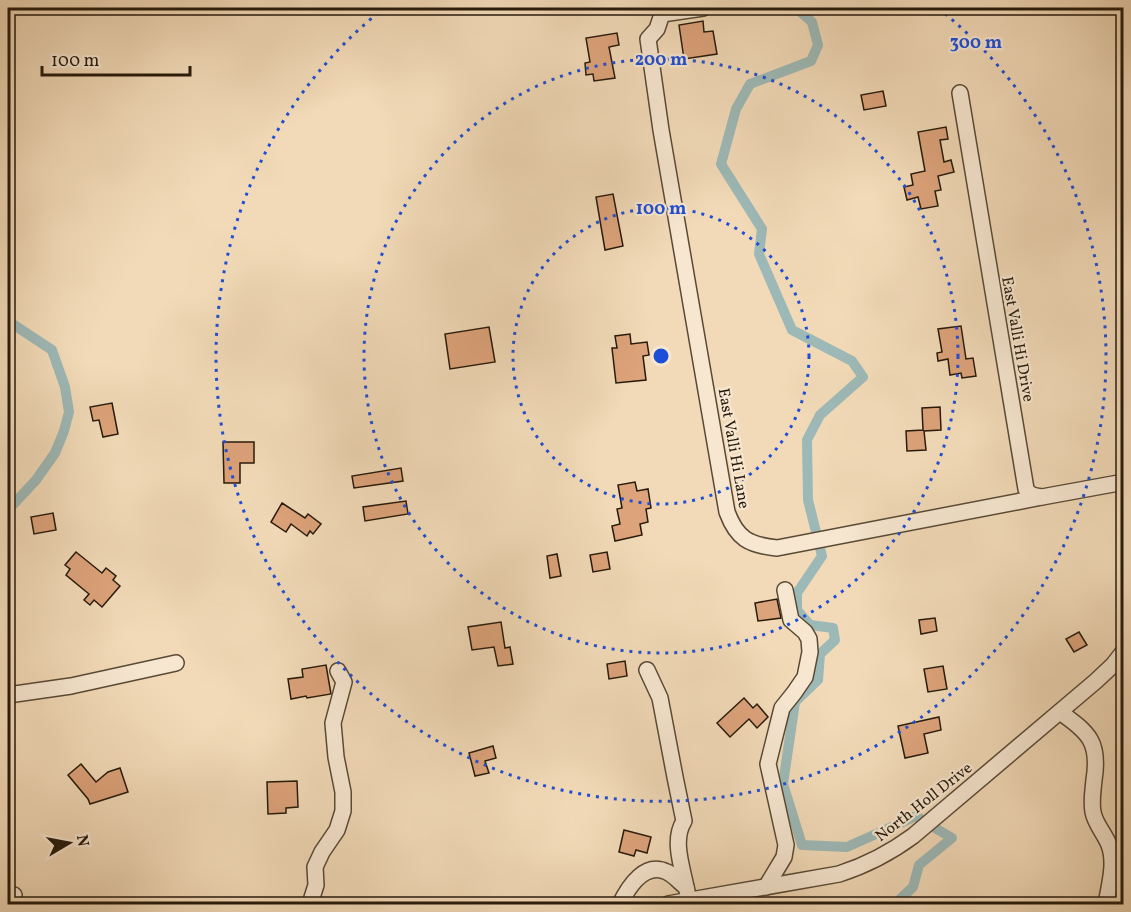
<svg xmlns="http://www.w3.org/2000/svg" width="1131" height="912" font-family="Vollkorn,serif">
	<rect width="100%" height="100%" fill="#f2dab8"/>
	<filter id="stains"><feTurbulence type="fractalNoise" baseFrequency=".00333" numOctaves="4"/><feColorMatrix values="0 0 0 0 .2 0 0 0 0 .09 0 0 0 0 .02 0 0 0 .5 -.17"/></filter>
	<radialGradient id="worn" r=".72"><stop offset=".6" stop-color="#630" stop-opacity="0"/><stop offset="1" stop-color="#630" stop-opacity=".3"/></radialGradient>
	<g fill="none" stroke-linecap="round" stroke-linejoin="round">
		<g stroke="#9db9b7" stroke-width="10">
			<path d="M 796,8 L 812,22 L 818,45 L 811,61 L 750,84 L 736,109 L 721,164 L 762,229 L 759,254 L 792,330 L 852,361 L 863,377 L 820,415 L 807,440 L 808,500 L 816,532"/>
			<path d="M 8,321 L 52,350 L 65,387 L 69,412 L 64,431 L 55,453 L 36,480 L 8,510"/>
			<path d="M 820,548 L 822,556 L 797,593 L 797,610 L 810,625 L 833,628 L 835,640 L 820,654 L 818,680 L 795,702 L 783,784 L 802,845 L 847,847 L 916,816 L 921,819"/>
			<path d="M 895,904 L 913,887 L 919,865 L 952,838 L 935,828"/>
		</g>
	</g>
	<g fill="#dda37b" stroke="#261a0b" stroke-width="1.5">
		<path d="M 703,21 L 704,32 L 713,31 L 717,54 L 684,59 L 679,25 Z"/>
		<path d="M 617,33 L 619,45 L 609,47 L 615,78 L 594,81 L 593,74 L 586,75 L 585,63 L 590,62 L 586,38 Z"/>
		<path d="M 883,91 L 886,106 L 864,110 L 861,95 Z"/>
		<path d="M 946,127 L 948,139 L 940,140 L 944,162 L 951,160 L 954,172 L 938,176 L 941,190 L 935,191 L 938,206 L 921,209 L 918,197 L 907,200 L 904,187 L 913,185 L 911,174 L 925,171 L 918,132 Z"/>
		<path d="M 613,194 L 623,246 L 605,250 L 596,197 Z"/>
		<path d="M 961,326 L 966,359 L 973,358 L 976,376 L 962,378 L 961,373 L 950,375 L 948,359 L 938,361 L 937,353 L 942,352 L 938,329 Z"/>
		<path d="M 489,327 L 495,362 L 450,369 L 445,334 Z"/>
		<path d="M 630,334 L 631,344 L 647,342 L 649,355 L 643,356 L 646,380 L 616,383 L 612,348 L 617,348 L 615,336 Z"/>
		<path d="M 112,403 L 118,434 L 103,437 L 99,420 L 93,421 L 90,407 Z"/>
		<path d="M 940,407 L 941,430 L 924,431 L 926,450 L 907,451 L 906,431 L 923,430 L 922,408 Z"/>
		<path d="M 223,442 L 254,442 L 254,463 L 240,463 L 240,483 L 224,483 Z"/>
		<path d="M 401,468 L 403,481 L 354,488 L 352,476 Z"/>
		<path d="M 635,482 L 637,491 L 648,489 L 651,508 L 646,509 L 648,522 L 640,524 L 642,535 L 615,541 L 612,526 L 620,524 L 617,509 L 622,508 L 618,485 Z"/>
		<path d="M 406,501 L 408,514 L 365,521 L 363,507 Z"/>
		<path d="M 282,503 L 305,518 L 308,514 L 321,524 L 313,534 L 310,531 L 307,536 L 291,524 L 286,532 L 271,522 Z"/>
		<path d="M 53,513 L 56,530 L 34,534 L 31,517 Z"/>
		<path d="M 76,552 L 102,573 L 106,568 L 116,576 L 113,580 L 120,586 L 102,607 L 94,600 L 90,605 L 84,600 L 89,594 L 66,575 L 70,569 L 65,565 Z"/>
		<path d="M 607,552 L 610,569 L 593,572 L 590,555 Z"/>
		<path d="M 557,554 L 561,576 L 550,578 L 547,556 Z"/>
		<path d="M 777,599 L 781,618 L 758,621 L 755,603 Z"/>
		<path d="M 935,618 L 937,631 L 921,634 L 919,620 Z"/>
		<path d="M 501,622 L 505,648 L 510,647 L 513,664 L 498,666 L 494,647 L 472,650 L 468,627 Z"/>
		<path d="M 1079,632 L 1087,645 L 1074,652 L 1066,639 Z"/>
		<path d="M 625,661 L 627,676 L 609,679 L 607,664 Z"/>
		<path d="M 326,665 L 331,694 L 307,698 L 306,696 L 291,699 L 288,679 L 303,677 L 302,669 Z"/>
		<path d="M 943,666 L 947,689 L 928,692 L 924,669 Z"/>
		<path d="M 744,698 L 753,708 L 757,704 L 768,717 L 757,728 L 749,719 L 730,737 L 717,723 Z"/>
		<path d="M 939,717 L 941,730 L 924,734 L 928,753 L 905,758 L 898,726 Z"/>
		<path d="M 493,746 L 496,758 L 485,761 L 489,773 L 475,776 L 469,753 Z"/>
		<path d="M 81,764 L 96,782 L 108,772 L 120,768 L 128,792 L 90,804 L 88,799 L 68,775 Z"/>
		<path d="M 297,781 L 298,807 L 286,808 L 286,813 L 268,814 L 267,782 Z"/>
		<path d="M 624,830 L 651,837 L 647,853 L 636,850 L 634,856 L 619,852 Z"/>
	</g>
	<g fill="none" stroke-linecap="round" stroke-linejoin="round">
		<defs>
			<g id="minor">
				<path d="M 703,8 L 662,14 L 657,29 L 648,39 L 661,130 L 727,512 C 737,539 749,545 777,548 L 1042,497"/>
				<path d="M 960,93 L 1026,489 C 1030,496 1035,496 1042,497 L 1124,482"/>
				<path d="M 647,670 L 660,698 L 675,777 L 684,821 C 672,840 682,866 686,887"/>
				<path d="M 8,695 L 71,686 L 176,663"/>
				<path d="M 1060,712 C 1089,733 1100,742 1094,780 C 1093,791 1091,801 1093,812 C 1095,824 1105,834 1109,845 C 1116,863 1109,886 1106,904"/>
				<path d="M 766,887 L 784,857 L 786,845 L 768,764 L 782,708 L 794,693 L 805,677 L 810,652 L 809,639 L 805,632 L 791,620 L 785,590"/>
				<path d="M 8,896 L 14,895"/>
				<path d="M 310,904 L 316,885 L 315,867 L 322,852 L 337,830 L 343,811 L 343,792 L 336,757 L 333,723 L 344,682 L 338,671"/>
				<path d="M 620,904 C 628,888 644,861 667,872 C 674,875 680,883 686,887 L 687,891"/>
				<path d="M 668,904 L 839,874 C 867,865 890,853 913,836 L 1096,681 L 1113,665 L 1124,651"/>
			</g>
		</defs>
		<use href="#minor" stroke="#594a36" stroke-width="18"/>
		<use href="#minor" stroke="#f7e7d1" stroke-width="15"/>
	</g>
	<g fill="none" stroke="#1d4ed8" stroke-width="3" stroke-dasharray="3 6">
		<circle cx="661" cy="356" r="148"/>
		<circle cx="661" cy="356" r="297"/>
		<path d="M938 8A445 445 0 1 1 384 8"/>
	</g>
	<g text-anchor="middle" stroke-width="4.5" stroke-linejoin="round" paint-order="stroke">
		<g font-size="16" fill="#261a0b" stroke="#f7e7d1">
			<text transform="translate(1019 339) rotate(80)" y="6">East Valli Hi Drive</text>
			<text transform="translate(735 448) rotate(80)" y="6">East Valli Hi Lane</text>
			<text transform="translate(923 801) rotate(-38)" y="6">North Holl Drive</text>
		</g>
	</g>
	<circle cx="661" cy="356" r="9" fill="#1d4ed8" stroke="#f7e7d1" stroke-width="3"/>
	<g font-size="18" text-anchor="middle" font-weight="bold" fill="#1d4ed8" stroke="#f7e7d1" stroke-width="4.5" stroke-linejoin="round" paint-order="stroke">
		<text x="976" y="48">300 m</text>
		<text x="661" y="65">200 m</text>
		<text x="661" y="214">100 m</text>
	</g>
	<rect width="1131" height="912" fill="none" stroke="#f2dab8" stroke-width="30"/>
	<rect x="9" y="9" width="1113" height="894" fill="none" stroke="#261a0b" stroke-width="3"/>
	<rect x="15" y="15" width="1101" height="882" fill="none" stroke="#261a0b" stroke-width="1.5"/>
	<g transform="translate(69 843) rotate(80)" stroke="#f7e7d1" stroke-width="4.5" paint-order="stroke">
	<path d="M0-4.5L10 22L0 15L-10 22Z" fill="#261a0b"/>
	<text y="-9" font-size="16" font-weight="bold" text-anchor="middle" fill="#261a0b">N</text>
	</g>
	<path d="M42 66v9h148v-9" fill="none" stroke="#261a0b" stroke-width="3"/>
	<text x="51" y="66" font-size="18" fill="#261a0b" stroke="#f7e7d1" stroke-width="4.5" paint-order="stroke">100 m</text>
	<rect width="100%" height="100%" filter="url(#stains)"/>
	<rect width="100%" height="100%" fill="url(#worn)"/>
</svg>
